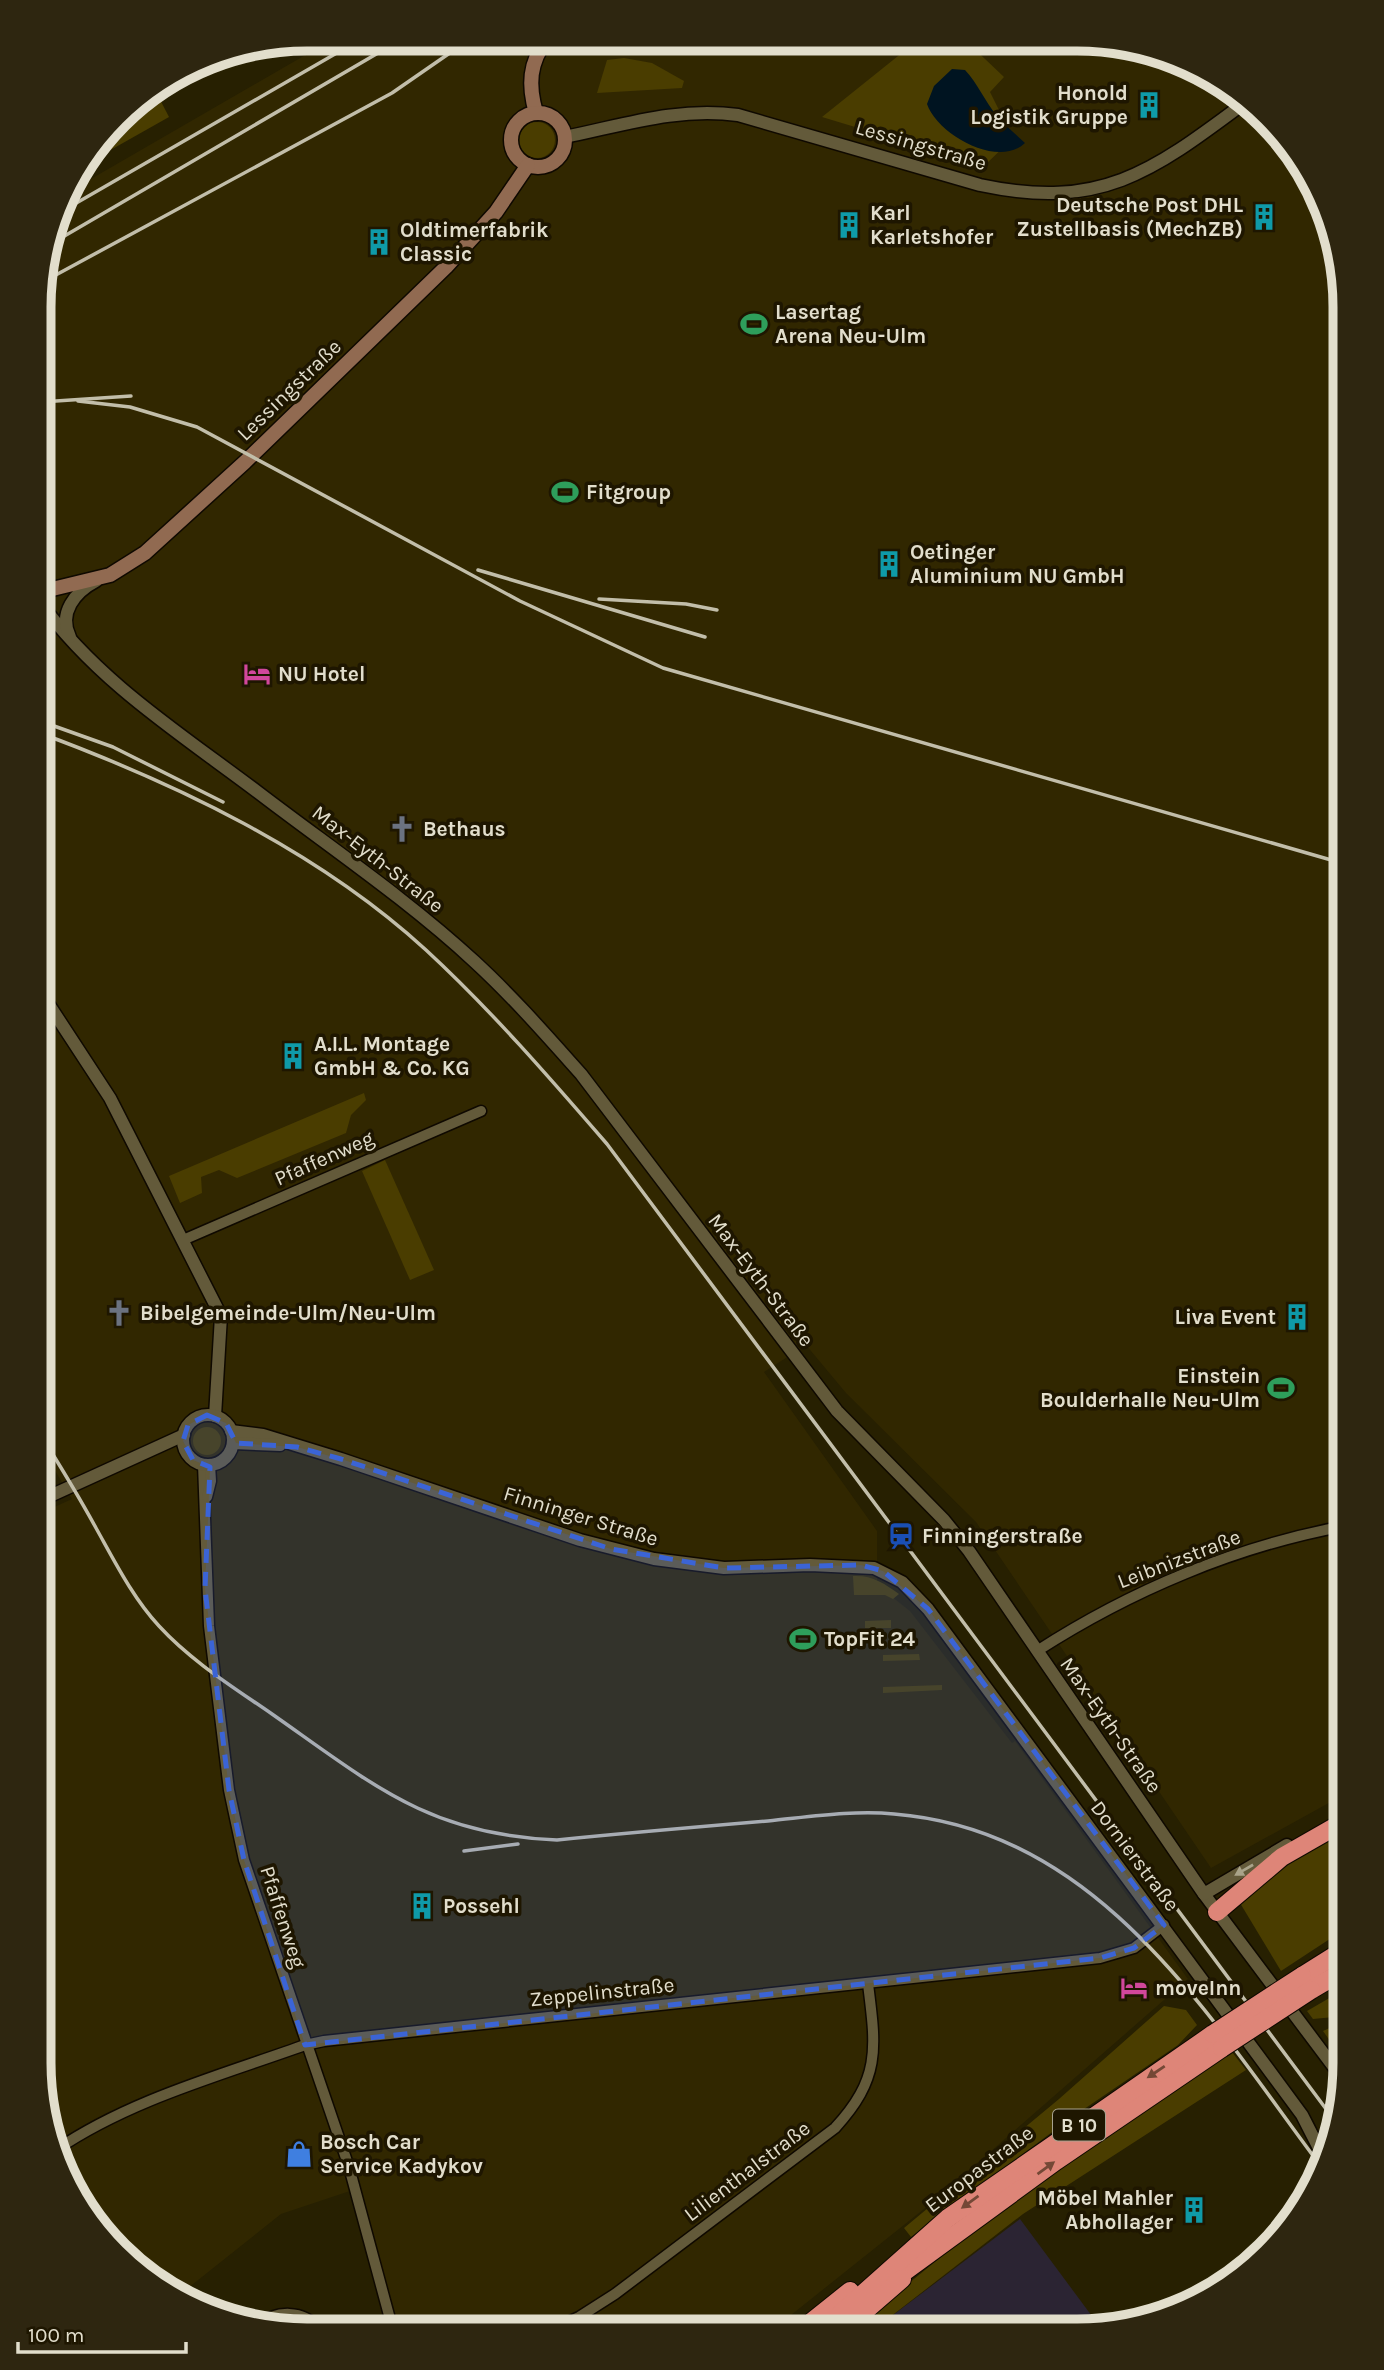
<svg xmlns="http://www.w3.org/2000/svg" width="1384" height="2370" font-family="Karla,sans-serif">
	<rect width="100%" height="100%" fill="#272001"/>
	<path fill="#2b2433" d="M 1020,2219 L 1100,2327 L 1077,2331 L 872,2331 Z"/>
	<path fill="#312700" d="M 333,39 L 1112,41 L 1180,59 L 1241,94 L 1290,144 L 1325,205 L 1345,307 L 1345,1794 L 1211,1868 L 976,1522 L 846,1393 L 806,1345 L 764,1372 L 877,1531 L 877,1585 L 910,1611 L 1012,1743 L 1015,1741 L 1188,1979 L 934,2201 L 771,2331 L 399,2330 L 359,2188 L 281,2214 L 178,2296 L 143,2276 L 94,2226 L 59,2165 L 39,2063 L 39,1514 L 72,1499 L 39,1444 L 41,273 L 65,194 Z"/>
	<g fill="#4a3d00">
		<path d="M 918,40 L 965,40 L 1004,77 L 990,92 L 1013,138 L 984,166 L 822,117 Z"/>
		<path d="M 624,58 L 652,63 L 684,81 L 682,88 L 597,93 L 607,60 Z"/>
		<path d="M 155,90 L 169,117 L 84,165 L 130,105 Z"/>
		<circle cx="537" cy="140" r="18"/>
		<path d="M 364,1093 L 366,1100 L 351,1115 L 346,1133 L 237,1178 L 219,1170 L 201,1177 L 202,1193 L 180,1203 L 169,1176 Z"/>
		<path d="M 385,1160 L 434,1270 L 410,1280 L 362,1171 Z"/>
		<circle cx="207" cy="1441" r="14"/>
		<path d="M 853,1576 C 872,1575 884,1583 899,1594 L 893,1599 L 885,1595 L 854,1595 Z"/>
		<path d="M 891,1620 L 891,1628 L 865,1628 L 865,1621 Z"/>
		<path d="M 919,1654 L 920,1660 L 883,1661 L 883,1655 Z"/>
		<path d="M 942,1685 L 942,1690 L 883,1693 L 883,1687 Z"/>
		<path d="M 1345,1827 L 1345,1929 L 1281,1971 L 1240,1903 L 1278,1870 Z"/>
		<path d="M 1345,1989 L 1345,2016 L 1313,2019 L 1307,2011 Z"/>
		<path d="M 1164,2006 L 1186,2010 L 1197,2025 L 1178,2045 L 1071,2118 L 911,2237 L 904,2228 L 1059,2099 Z"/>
		<path d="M 1345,2021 L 1345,2062 L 1323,2031 Z"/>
		<path d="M 1228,2047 L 1246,2070 L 1023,2214 L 872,2331 L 850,2331 L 1027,2187 Z"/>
	</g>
	<path fill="#001421" d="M 952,69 L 965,70 C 978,84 984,100 997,116 C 1005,126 1016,134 1025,143 C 998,169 937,134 927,104 L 934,86 Z"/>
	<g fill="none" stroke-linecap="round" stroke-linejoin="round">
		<defs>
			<g id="minor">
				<path d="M 183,1240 L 481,1111"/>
				<path d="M 203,1464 L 209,1626 L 229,1790 L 244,1860 L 349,2167 L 393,2330"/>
				<path d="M 207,1497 L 211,1481 L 210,1465"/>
				<path d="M 1037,1651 C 1130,1591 1236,1546 1345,1526"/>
				<path d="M 56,2150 C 129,2100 222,2075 305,2045 L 324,2041 L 1100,1958 L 1134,1948 L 1164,1925"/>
				<path d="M 258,2325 C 276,2310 303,2309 319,2329"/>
				<path d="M 551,2330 L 579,2317 L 615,2294 L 835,2128 C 881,2078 876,2048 868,1984"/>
			</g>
			<g id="tertiary">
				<path d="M 565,137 C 624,125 677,107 738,115 L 980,185 C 1102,211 1153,171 1247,101"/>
				<path d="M 40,602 C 98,682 181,734 259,793 C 331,848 408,900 475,962 C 513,997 547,1036 581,1074 L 837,1411 L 944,1520 L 969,1551 L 1204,1894 L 1345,2082"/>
				<path d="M 70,637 C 58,613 75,592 96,581"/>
				<path d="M 40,991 L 110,1098 L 221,1316 L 215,1416"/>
				<circle cx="208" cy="1440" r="25"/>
				<path d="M 231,1431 L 263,1435 L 341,1459 L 580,1540 L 654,1559 L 724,1568 L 810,1565 L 874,1568 L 902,1582 L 928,1609 L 1302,2115 L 1326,2162"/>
				<path d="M 233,1443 L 280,1445"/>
				<path d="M 39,1501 L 184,1435"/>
				<path d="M 1204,1894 L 1287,1845"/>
			</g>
			<g id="secondary">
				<path d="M 536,113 C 528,85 529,63 547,39"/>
				<circle cx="538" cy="140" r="27"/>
				<path d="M 40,592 L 110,575 L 145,553 L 245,462 L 446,267 L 496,212 L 528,165"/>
			</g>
			<g id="trunk">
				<path d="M 1217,1912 L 1282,1857 L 1345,1821"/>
				<path d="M 1302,1976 L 1345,1949"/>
				<path d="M 1311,1990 L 1345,1970"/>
				<path d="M 889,2283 L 1056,2161 L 1222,2048"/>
				<path d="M 800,2331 L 850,2291"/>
				<path d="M 821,2331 L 948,2218 L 1213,2034"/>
				<path d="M 842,2331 L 902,2279"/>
			</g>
		</defs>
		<use href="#minor" stroke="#0f0900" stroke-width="13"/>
		<use href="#tertiary" stroke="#0f0900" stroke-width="15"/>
		<use href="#secondary" stroke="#0f0900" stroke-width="17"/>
		<use href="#trunk" stroke="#0f0900" stroke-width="20"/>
		<use href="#minor" stroke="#635a3a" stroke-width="10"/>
		<use href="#tertiary" stroke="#635a3a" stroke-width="12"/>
		<use href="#secondary" stroke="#916a51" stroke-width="14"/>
		<use href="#trunk" stroke="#de8578" stroke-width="18"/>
		<g stroke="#c2beaa" stroke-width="3.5">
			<path d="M 59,213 L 361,39"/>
			<path d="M 49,245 L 402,39"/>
			<path d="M 41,283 L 392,93 L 470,39"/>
			<path d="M 78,401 L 130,407 L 197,427 L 520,601 L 663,668 L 1345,864"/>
			<path d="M 41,402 L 131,396"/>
			<path d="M 478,570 L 705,637"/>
			<path d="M 599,599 L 686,604 L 717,610"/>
			<path d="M 40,721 L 113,747 L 223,802"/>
			<path d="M 40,733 C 177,784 318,851 426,950 C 491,1010 549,1077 607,1144 L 1335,2121"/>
			<path d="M 39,1432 C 59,1464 78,1495 96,1528 C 115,1562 133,1598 159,1626 C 191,1661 233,1687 272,1714 C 372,1784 429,1835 557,1840 C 627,1833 697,1827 768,1821 C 809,1817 853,1810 894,1814 C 1102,1831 1210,2019 1323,2169"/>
			<path d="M 464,1851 L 518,1844"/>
		</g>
		<defs>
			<g id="trunk-bridge">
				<path d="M 1213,2034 L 1302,1976"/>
				<path d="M 1222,2048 L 1311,1990"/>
			</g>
		</defs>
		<use href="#trunk-bridge" stroke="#0f0900" stroke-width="20" stroke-linecap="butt"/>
		<use href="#trunk-bridge" stroke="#de8578" stroke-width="18"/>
	</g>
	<defs><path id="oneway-solid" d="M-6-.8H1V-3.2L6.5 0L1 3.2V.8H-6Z" transform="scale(1.75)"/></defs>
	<use fill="#a9a38a" href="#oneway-solid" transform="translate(1244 1870) rotate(150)"/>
	<g fill="#744836">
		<use href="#oneway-solid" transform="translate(1156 2072) rotate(146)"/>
		<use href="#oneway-solid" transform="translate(1046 2168) rotate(-36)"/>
		<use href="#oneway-solid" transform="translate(970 2202) rotate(144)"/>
	</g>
	<path fill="#3b64d6" fill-opacity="0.2" stroke="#3b64d6" stroke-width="5" stroke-dasharray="14 9" stroke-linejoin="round" d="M 207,1415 L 226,1423 L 236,1443 L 297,1447 L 341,1459 L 611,1549 L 724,1568 L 861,1565 L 883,1571 L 928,1609 L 1164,1925 L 1134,1948 L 1100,1958 L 305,2045 L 244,1860 L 229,1790 L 205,1589 L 210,1467 L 193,1460 L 183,1441 L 188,1425 Z"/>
	<defs>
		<symbol id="building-bare" viewBox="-9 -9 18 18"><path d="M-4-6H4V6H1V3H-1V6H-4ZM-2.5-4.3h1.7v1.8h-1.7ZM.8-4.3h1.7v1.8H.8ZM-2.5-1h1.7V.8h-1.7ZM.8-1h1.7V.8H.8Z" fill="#0f9aa8" stroke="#1e1600" stroke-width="2.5" paint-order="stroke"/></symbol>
		<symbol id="stadium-bare" viewBox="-9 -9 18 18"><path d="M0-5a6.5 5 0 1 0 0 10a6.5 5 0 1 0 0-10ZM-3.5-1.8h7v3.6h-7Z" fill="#2e9e5b" stroke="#1e1600" stroke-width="2.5" paint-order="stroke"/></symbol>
		<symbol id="hotel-bare" viewBox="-9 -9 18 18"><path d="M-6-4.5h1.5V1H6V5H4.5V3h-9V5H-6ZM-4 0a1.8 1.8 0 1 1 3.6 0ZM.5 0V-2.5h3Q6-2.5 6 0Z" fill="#d1479c" stroke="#1e1600" stroke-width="2.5" paint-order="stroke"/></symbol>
		<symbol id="church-bare" viewBox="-9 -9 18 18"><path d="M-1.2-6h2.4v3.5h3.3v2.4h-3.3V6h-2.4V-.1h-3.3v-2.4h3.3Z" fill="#6b7280" stroke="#1e1600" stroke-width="2.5" paint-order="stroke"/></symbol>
		<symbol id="station-bare" viewBox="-9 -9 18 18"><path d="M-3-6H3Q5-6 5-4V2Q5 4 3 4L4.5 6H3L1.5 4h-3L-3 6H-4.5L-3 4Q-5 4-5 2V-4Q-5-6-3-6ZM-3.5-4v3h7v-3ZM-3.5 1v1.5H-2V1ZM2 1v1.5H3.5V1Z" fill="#1a4fb4" stroke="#1e1600" stroke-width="2.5" paint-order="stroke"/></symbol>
		<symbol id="shop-bare" viewBox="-9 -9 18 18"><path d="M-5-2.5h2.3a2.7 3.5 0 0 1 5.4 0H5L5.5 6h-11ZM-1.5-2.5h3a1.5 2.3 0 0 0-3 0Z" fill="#3f7fe0" stroke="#1e1600" stroke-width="2.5" paint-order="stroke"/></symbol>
	</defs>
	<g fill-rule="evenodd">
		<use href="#building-bare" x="1130" y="86" width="38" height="38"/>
		<use href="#building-bare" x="1245" y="198" width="38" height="38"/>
		<use href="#building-bare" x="830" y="206" width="38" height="38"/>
		<use href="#building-bare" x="360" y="223" width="38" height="38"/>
		<use href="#stadium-bare" x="735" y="305" width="38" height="38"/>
		<use href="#stadium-bare" x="546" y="473" width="38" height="38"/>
		<use href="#building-bare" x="870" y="545" width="38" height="38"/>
		<use href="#hotel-bare" x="238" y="655" width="38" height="38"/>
		<use href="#church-bare" x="383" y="810" width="38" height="38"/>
		<use href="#building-bare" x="274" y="1037" width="38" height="38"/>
		<use href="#church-bare" x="100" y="1294" width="38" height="38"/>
		<use href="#building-bare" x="1278" y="1298" width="38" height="38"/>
		<use href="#stadium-bare" x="1262" y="1369" width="38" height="38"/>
		<use href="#station-bare" x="882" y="1517" width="38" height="38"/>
		<use href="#stadium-bare" x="784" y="1620" width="38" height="38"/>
		<use href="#building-bare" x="403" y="1887" width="38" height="38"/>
		<use href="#hotel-bare" x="1115" y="1969" width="38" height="38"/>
		<use href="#shop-bare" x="280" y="2135" width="38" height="38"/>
		<use href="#building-bare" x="1175" y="2191" width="38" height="38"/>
	</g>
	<g text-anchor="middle" stroke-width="7" stroke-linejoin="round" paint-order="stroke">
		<rect fill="#1e1600" stroke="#a7a28f" stroke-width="2" x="1053" y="2109.5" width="52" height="31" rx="5"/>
		<g font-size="19" font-weight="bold" fill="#e2decc">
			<text x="1079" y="2132">B 10</text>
		</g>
		<g font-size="21" font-weight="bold" fill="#e2decc" stroke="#1e1600" text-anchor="start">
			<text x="1128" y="100" text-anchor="end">Honold<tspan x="1128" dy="24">Logistik Gruppe</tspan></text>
			<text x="1243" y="212" text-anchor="end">Deutsche Post DHL<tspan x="1243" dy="24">Zustellbasis (MechZB)</tspan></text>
			<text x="870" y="220">Karl<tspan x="870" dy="24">Karletshofer</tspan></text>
			<text x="400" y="237">Oldtimerfabrik<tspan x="400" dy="24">Classic</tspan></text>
			<text x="775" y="319">Lasertag<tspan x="775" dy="24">Arena Neu-Ulm</tspan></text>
			<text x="586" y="499">Fitgroup</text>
			<text x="910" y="559">Oetinger<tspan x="910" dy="24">Aluminium NU GmbH</tspan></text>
			<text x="278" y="681">NU Hotel</text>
			<text x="423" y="836">Bethaus</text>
			<text x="314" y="1051">A.I.L. Montage<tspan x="314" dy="24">GmbH &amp; Co. KG</tspan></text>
			<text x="140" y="1320">Bibelgemeinde-Ulm/Neu-Ulm</text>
			<text x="1276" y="1324" text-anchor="end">Liva Event</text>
			<text x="1260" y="1383" text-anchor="end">Einstein<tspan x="1260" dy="24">Boulderhalle Neu-Ulm</tspan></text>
			<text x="922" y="1543">Finningerstraße</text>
			<text x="824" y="1646">TopFit 24</text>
			<text x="443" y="1913">Possehl</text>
			<text x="1155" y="1995">moveInn</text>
			<text x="320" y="2149">Bosch Car<tspan x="320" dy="24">Service Kadykov</tspan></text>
			<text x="1173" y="2205" text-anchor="end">Möbel Mahler<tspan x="1173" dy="24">Abhollager</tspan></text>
		</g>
		<g font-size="21" fill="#e2decc" stroke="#1e1600">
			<text transform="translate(921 145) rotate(16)" y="7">Lessingstraße</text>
			<text transform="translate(289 390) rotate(-44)" y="7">Lessingstraße</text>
			<text transform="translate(378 859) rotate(38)" y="7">Max-Eyth-Straße</text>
			<text transform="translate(324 1158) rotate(-24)" y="7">Pfaffenweg</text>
			<text transform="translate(761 1280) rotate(53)" y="7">Max-Eyth-Straße</text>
			<text transform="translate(581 1516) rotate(17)" y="7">Finninger Straße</text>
			<text transform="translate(1179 1559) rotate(-21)" y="7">Leibnizstraße</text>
			<text transform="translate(1111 1725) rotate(55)" y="7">Max-Eyth-Straße</text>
			<text transform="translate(1135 1856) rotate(53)" y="7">Dornierstraße</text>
			<text transform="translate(283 1917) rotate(72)" y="7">Pfaffenweg</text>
			<text transform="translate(602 1992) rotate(-6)" y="7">Zeppelinstraße</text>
			<text transform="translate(979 2169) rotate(-37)" y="7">Europastraße</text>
			<text transform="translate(747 2171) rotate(-37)" y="7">Lilienthalstraße</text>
		</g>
	</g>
	<path d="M0 0H1384V2370H0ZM307 51H1077A256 256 0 0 1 1333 307V2063A256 256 0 0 1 1077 2319H307A256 256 0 0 1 51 2063V307A256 256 0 0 1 307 51Z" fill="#2e2610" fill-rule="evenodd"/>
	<path fill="none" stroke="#e2decc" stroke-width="9" d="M307 51H1077A256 256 0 0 1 1333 307V2063A256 256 0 0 1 1077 2319H307A256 256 0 0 1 51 2063V307A256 256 0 0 1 307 51Z"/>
	<path d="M18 2342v10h168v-10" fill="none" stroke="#e2decc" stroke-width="3.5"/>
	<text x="28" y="2342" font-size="21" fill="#e2decc" stroke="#1e1600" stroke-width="5" paint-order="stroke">100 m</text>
</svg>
